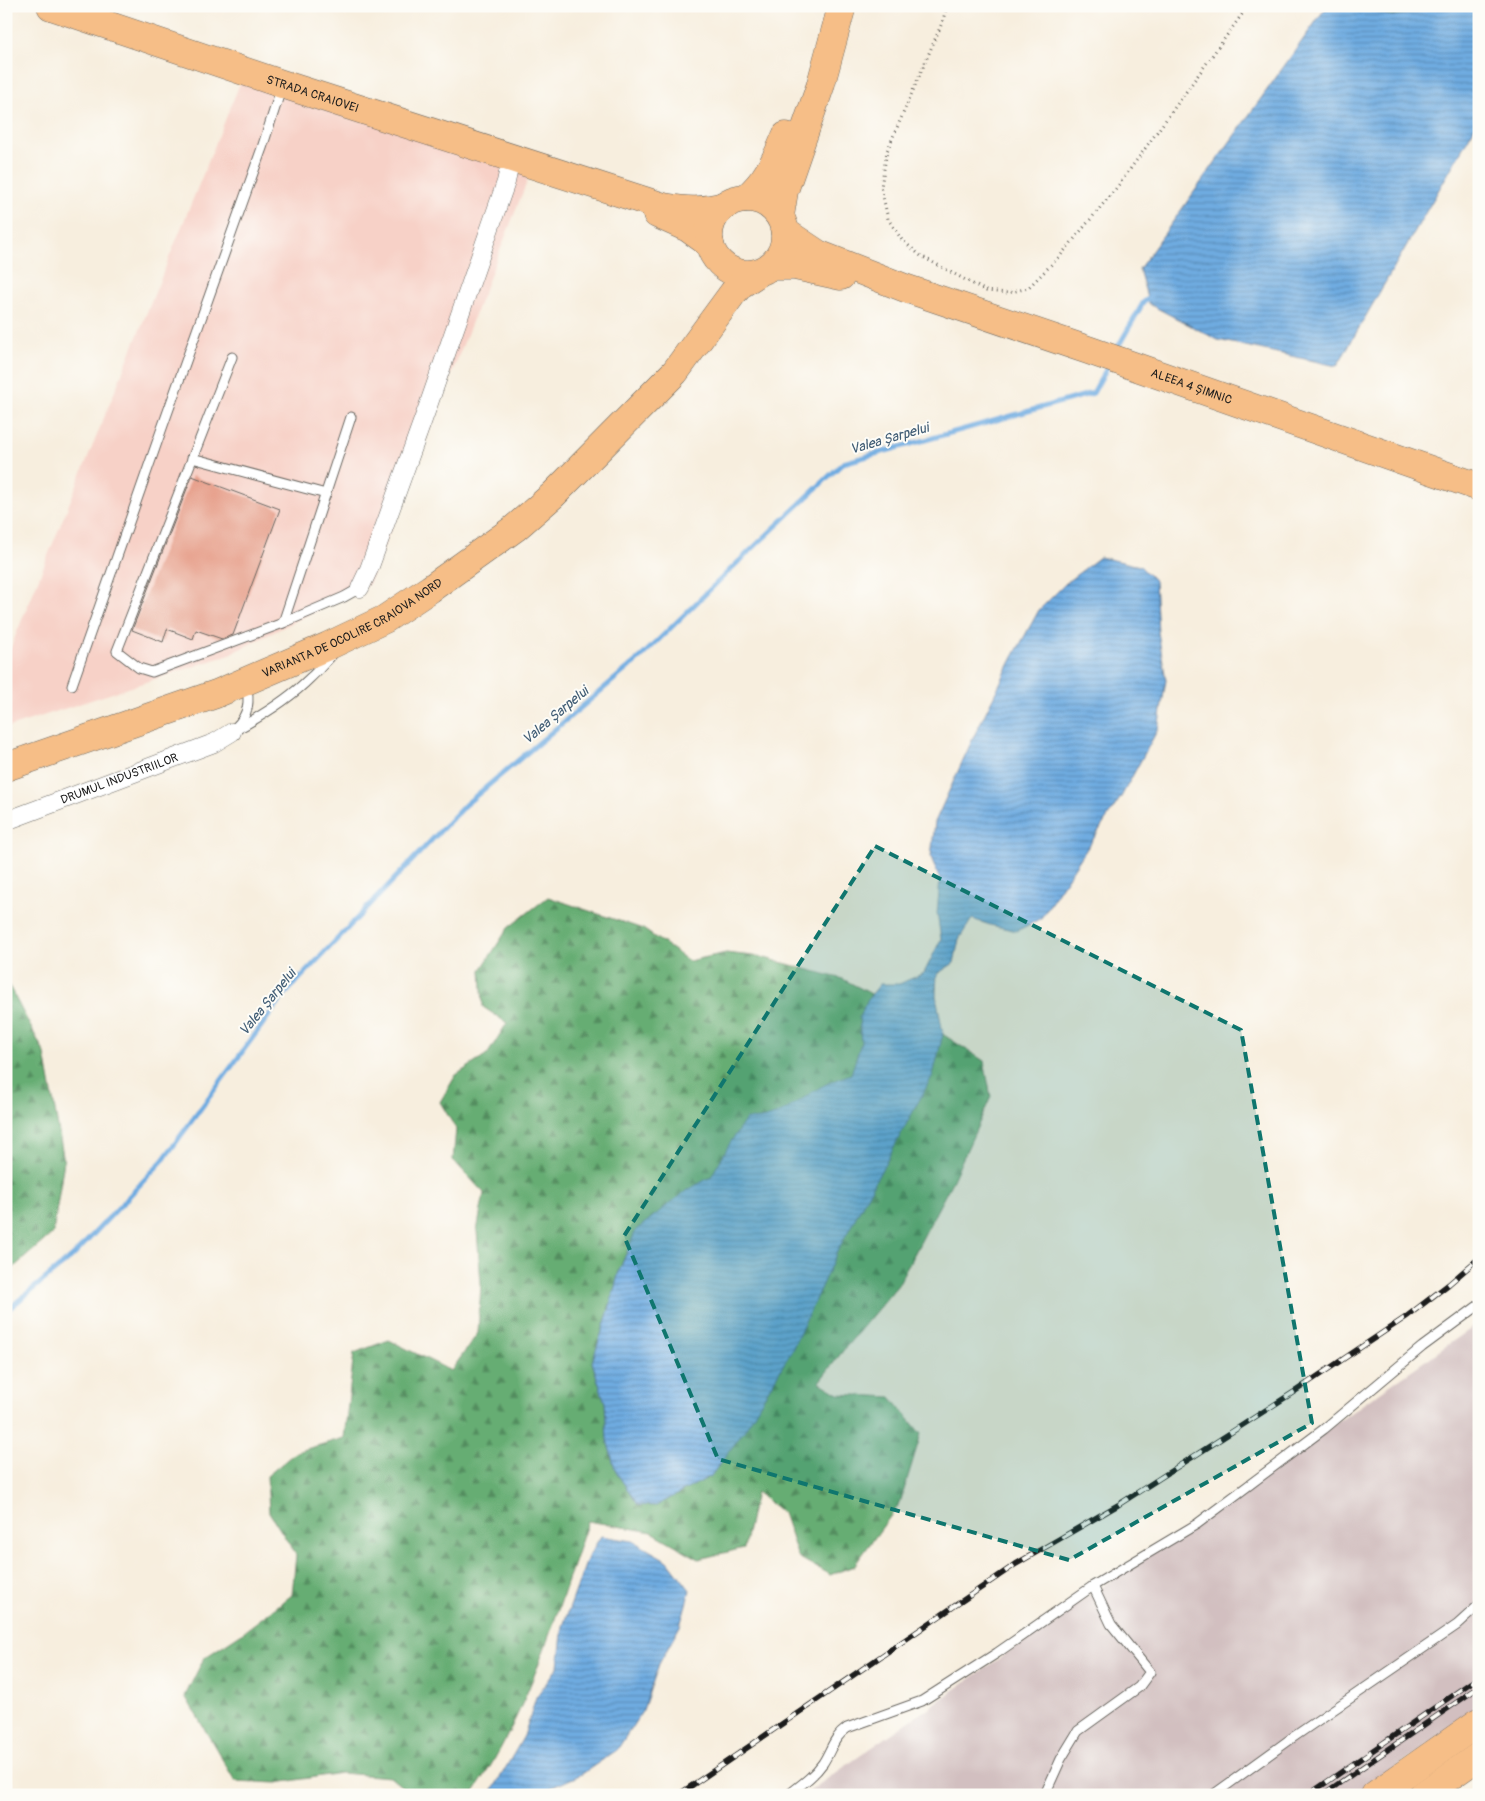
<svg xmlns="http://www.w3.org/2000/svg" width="1485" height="1801" font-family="Pangolin,sans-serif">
	<defs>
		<pattern id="forest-firs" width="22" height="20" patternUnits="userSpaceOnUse" patternTransform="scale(1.25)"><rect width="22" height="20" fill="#66ad73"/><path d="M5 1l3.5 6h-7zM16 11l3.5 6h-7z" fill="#538c5e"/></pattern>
		<pattern id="wetland-marsh" width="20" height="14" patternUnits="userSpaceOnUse" patternTransform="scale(1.25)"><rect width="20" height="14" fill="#7ec986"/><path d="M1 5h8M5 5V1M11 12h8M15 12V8" fill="none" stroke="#6cac73"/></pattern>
		<pattern id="water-rules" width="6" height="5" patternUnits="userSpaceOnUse" patternTransform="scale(1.25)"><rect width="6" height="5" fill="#6face1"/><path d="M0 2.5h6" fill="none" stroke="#5a8bb6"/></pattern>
	</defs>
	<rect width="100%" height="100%" fill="#fdfcf7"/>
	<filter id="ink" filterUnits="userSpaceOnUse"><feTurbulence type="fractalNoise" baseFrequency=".02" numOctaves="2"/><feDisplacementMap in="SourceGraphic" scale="10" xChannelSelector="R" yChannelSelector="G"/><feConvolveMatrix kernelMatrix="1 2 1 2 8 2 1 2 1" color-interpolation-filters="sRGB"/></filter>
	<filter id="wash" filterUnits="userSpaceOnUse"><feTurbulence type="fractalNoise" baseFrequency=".0096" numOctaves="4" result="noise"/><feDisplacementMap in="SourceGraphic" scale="20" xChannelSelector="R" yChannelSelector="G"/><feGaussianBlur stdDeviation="1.12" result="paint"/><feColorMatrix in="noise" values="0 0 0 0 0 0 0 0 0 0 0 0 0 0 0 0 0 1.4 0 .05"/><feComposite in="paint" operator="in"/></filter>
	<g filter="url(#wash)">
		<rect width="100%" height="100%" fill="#f7eede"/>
		<path fill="#f7d1c7" d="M 243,76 L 530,174 L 369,584 L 228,655 L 6,728 L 6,659 Z"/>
		<path fill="#d2bfc0" d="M 1479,1323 L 1479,1709 L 1358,1795 L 804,1795 Z"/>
		<g fill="url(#forest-firs)" stroke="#416448">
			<path d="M 548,897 L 643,929 L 689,961 L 726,953 L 761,957 L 843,979 L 921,1020 L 984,1061 L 991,1097 L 953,1180 L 898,1285 L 846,1347 L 819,1382 L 839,1394 L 891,1397 L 921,1434 L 900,1503 L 854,1566 L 830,1575 L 798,1557 L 783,1513 L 756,1492 L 744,1548 L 699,1559 L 652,1532 L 588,1521 C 556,1614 529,1713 472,1795 L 412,1795 L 390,1777 L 341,1773 L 277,1783 L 235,1781 L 185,1696 L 204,1658 L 242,1633 L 292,1595 L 296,1555 L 269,1512 L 267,1476 L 296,1452 L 344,1438 L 354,1353 L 389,1340 L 451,1371 L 478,1333 L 481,1284 L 477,1231 L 484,1193 L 453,1160 L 456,1129 L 440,1102 L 456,1075 L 487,1055 L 507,1023 L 483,1007 L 481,970 L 508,928 Z"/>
			<path d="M 6,980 L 45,1054 L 64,1161 L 53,1233 L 6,1274 Z"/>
		</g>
		<path fill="url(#wetland-marsh)" stroke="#4d7251" d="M 1358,6 L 1479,6 L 1479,19 L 1392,16 Z"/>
		<g fill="url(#water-rules)" stroke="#46647e">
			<path d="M 1327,6 L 1358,6 L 1392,16 L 1421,11 L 1423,6 L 1469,6 L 1479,14 L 1479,120 L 1337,366 L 1218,340 L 1149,304 L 1139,269 Z"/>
			<path d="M 1100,557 L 1140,566 L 1155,581 L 1158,632 L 1166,680 L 1158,729 L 1121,797 L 1041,918 L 1017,931 L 990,925 L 972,919 L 959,939 L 954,963 L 937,974 L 936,995 L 943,1034 L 933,1075 L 838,1250 L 792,1350 L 744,1431 L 711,1476 L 656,1506 L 638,1505 L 616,1472 L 607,1440 L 605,1403 L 592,1362 L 608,1313 L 619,1271 L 636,1230 L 687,1190 L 711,1177 L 730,1143 L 746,1119 C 775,1123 796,1102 819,1088 C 829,1082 840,1078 851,1074 L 861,1043 L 859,1017 L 868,999 L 880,984 L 899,984 L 924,973 L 941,939 L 937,913 L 940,880 L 931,857 L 935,822 L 974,736 L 1013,657 L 1039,610 L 1067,582 Z"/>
			<path d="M 601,1536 L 633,1541 L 668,1561 L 690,1590 L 680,1626 L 659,1664 L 643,1710 L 617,1750 L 582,1774 L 535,1795 L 490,1795 L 524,1736 L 536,1697 L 558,1667 L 563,1626 L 588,1557 Z"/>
		</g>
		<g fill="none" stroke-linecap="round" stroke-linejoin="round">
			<g stroke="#6face1" stroke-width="5">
				<path d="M 1115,352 L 1143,303 L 1152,294"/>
				<path d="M 6,1311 L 73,1256 L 163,1160 L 284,995 L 465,805 L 641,657 L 734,566 L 843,463 L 1093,393 L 1108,366"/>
			</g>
		</g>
		<g id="blocks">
			<path fill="#e7a18d" d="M 192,476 L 280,509 L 233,635 L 222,639 L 196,630 L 193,639 L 167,629 L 163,642 L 132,630 Z"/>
		</g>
	</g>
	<g filter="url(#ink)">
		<use href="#blocks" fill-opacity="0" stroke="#696660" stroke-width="1"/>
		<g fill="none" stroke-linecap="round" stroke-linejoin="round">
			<defs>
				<g id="service">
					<path d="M 232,357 L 117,651 L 139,668 L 152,672 L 283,623 L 344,597 L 360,588"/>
					<path d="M 192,458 L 326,494"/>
					<path d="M 283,623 L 351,417"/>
					<path d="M 72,685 L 161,431 L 262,148 L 282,86"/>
					<path d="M 236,727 C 249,714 250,701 246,684"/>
					<path d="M 232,732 C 260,717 288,700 310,678 C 318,671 325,662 332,655"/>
					<path d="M 788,1795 C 801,1785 814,1776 823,1763 C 832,1749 833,1738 847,1728 L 922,1701 L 997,1653 L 1093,1586 L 1197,1524 L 1324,1429 L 1422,1347 L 1479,1305"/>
					<path d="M 1046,1795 L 1046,1792 L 1061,1759 L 1078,1731 L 1139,1687 L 1150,1672 L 1111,1624 L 1093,1586"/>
					<path d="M 1213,1795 L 1292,1738 L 1457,1625 L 1479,1605"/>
				</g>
				<g id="minor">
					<path d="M 360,588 L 369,569 L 428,406 L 506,182 L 511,159"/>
					<path id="s1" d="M 6,821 L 214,743 L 232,732"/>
				</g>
				<g id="primary">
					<path id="s2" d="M 51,6 L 282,84 L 664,207 C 686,211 704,212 726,205"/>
					<path d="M 657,214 L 688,228 L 710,244"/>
					<path id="s3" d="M 785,232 L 818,254 L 905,288 L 1088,350 L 1479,487"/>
					<path d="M 771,266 L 795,266 L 841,276"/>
					<path d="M 1375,1795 L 1479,1722"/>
					<path d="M 1423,1795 L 1479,1756"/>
				</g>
				<g id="trunk">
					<path d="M 746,198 C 766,182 776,160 786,136"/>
					<circle cx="747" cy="236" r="38"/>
					<path d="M 780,216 L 784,191 L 820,87 L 842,6"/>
					<path id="s4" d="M 6,767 L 216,694 L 328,646 L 385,619 L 430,589 L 515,528 L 553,495 L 675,372 L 733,293 L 741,284 L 758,273"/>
				</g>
			</defs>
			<use href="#service" stroke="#696660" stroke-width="11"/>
			<use href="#minor" stroke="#696660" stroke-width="19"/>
			<use href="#primary" stroke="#696660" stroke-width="29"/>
			<use href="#trunk" stroke="#696660" stroke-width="29"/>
			<path stroke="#696660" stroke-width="3" stroke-dasharray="1 4" stroke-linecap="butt" d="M 947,6 L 942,23 L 887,151 L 881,187 L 888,219 L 902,240 L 921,256 L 986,291 L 1008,293 L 1028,288 L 1061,255 L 1118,186 L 1248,6"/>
			<use href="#service" stroke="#fff" stroke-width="9"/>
			<use href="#minor" stroke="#fff" stroke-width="18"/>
			<use href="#primary" stroke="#f6be87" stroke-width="28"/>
			<use href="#trunk" stroke="#f6be87" stroke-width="28"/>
			<defs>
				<g id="rail">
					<path d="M 678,1795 L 1016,1564 L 1118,1505 L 1297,1390 L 1406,1317 L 1449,1284 L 1479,1258"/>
					<path d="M 1308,1795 L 1479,1677"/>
					<path d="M 1322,1795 L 1479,1687"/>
				</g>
			</defs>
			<use href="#rail" stroke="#1c1c1c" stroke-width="5.5"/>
			<use href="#rail" stroke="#fdfcf7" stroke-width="4" stroke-dasharray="11" stroke-linecap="butt"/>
		</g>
	</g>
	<path fill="#0f766e" fill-opacity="0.2" stroke="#0f766e" stroke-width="4" stroke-dasharray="10 6" stroke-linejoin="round" d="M 875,846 L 1241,1030 L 1312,1423 L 1069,1560 L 718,1459 L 624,1236 Z"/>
	<g text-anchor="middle" stroke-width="4" stroke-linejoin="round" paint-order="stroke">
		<g font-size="12" fill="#1c1c1c" stroke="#fdfcf7">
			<text dy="4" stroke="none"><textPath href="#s2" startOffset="276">STRADA CRAIOVEI</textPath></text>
			<text dy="4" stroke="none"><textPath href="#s3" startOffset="436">ALEEA 4 ȘIMNIC</textPath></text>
			<text dy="4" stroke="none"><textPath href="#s4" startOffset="374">VARIANTA DE OCOLIRE CRAIOVA NORD</textPath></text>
			<text dy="4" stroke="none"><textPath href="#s1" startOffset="121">DRUMUL INDUSTRIILOR</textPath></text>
		</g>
		<g font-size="14" font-style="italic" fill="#415d75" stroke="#fdfcf7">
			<text transform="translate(889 438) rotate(-16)" y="5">Valea Șarpelui</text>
			<text transform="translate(555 715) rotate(-40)" y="5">Valea Șarpelui</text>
			<text transform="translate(267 1002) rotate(-51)" y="5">Valea Șarpelui</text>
		</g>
	</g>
	<rect width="1485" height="1801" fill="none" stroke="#fdfcf7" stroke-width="25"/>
</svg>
